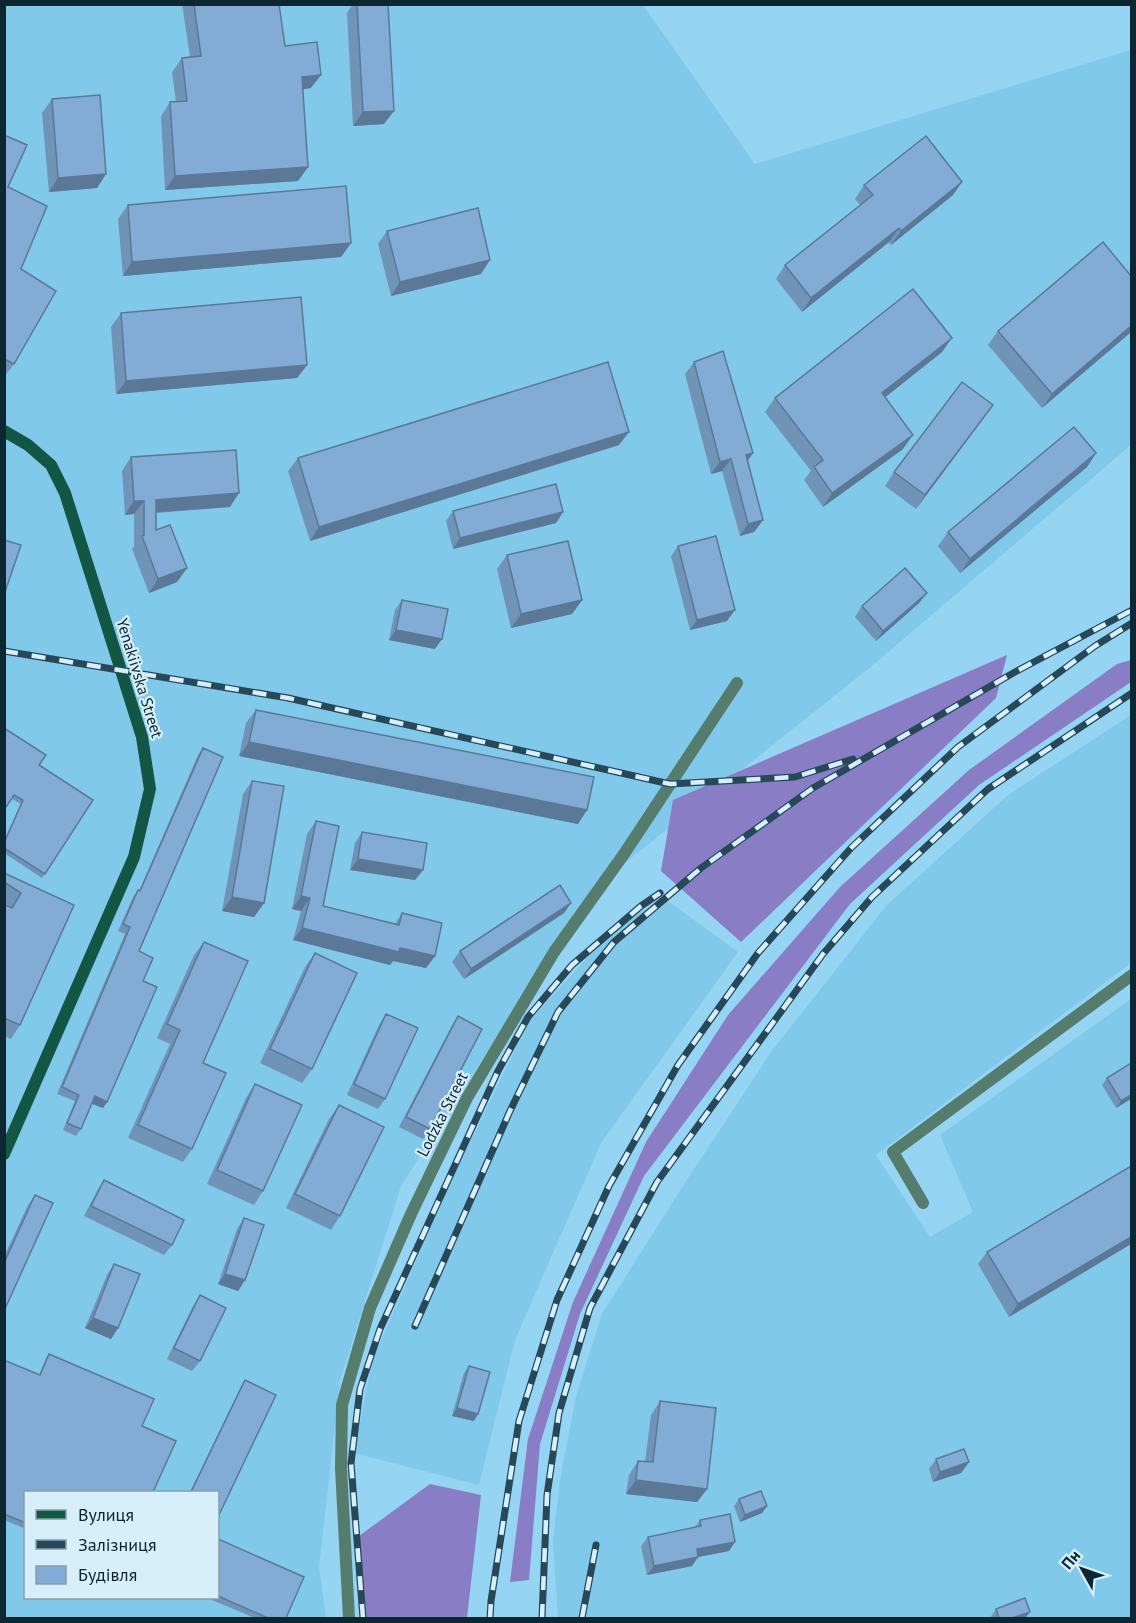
<svg xmlns="http://www.w3.org/2000/svg" width="1136" height="1623" font-family="'PT Sans',sans-serif">
	<rect width="100%" height="100%" fill="#95d4f3"/>
	<g fill="#81c9eb" fill-rule="evenodd">
		<path d="M 5,5 L 643,5 L 755,164 L 1131,50 L 1131,445 L 873,665 L 591,890 L 401,1186 L 340,1381 L 319,1567 L 326,1618 L 5,1618 ZM 26,1492 L 218,1492 L 218,1598 L 26,1598 Z"/>
		<path d="M 1131,715 L 1131,963 L 876,1155 L 930,1237 L 973,1212 L 940,1135 L 1131,999 L 1131,1618 L 558,1618 L 553,1541 L 560,1480 L 576,1396 L 602,1314 L 681,1189 L 771,1052 L 886,906 L 1008,795 Z"/>
		<path d="M 668,901 L 738,952 L 601,1143 L 515,1340 L 479,1485 L 354,1453 L 372,1361 L 452,1179 L 529,1021 L 623,919 Z"/>
	</g>
	<g fill="#897ec6">
		<path d="M 1007,655 L 996,698 L 741,942 L 661,871 L 673,800 Z"/>
		<path d="M 1131,660 L 1131,682 L 979,785 L 850,904 L 644,1176 L 580,1314 L 540,1444 L 529,1580 L 510,1582 L 528,1439 L 573,1302 L 646,1142 L 728,1015 L 840,887 L 969,770 L 1117,664 Z"/>
		<path d="M 430,1484 L 481,1495 L 467,1618 L 360,1618 L 359,1536 Z"/>
	</g>
	<g fill="none" stroke-linecap="round" stroke-linejoin="round">
		<g stroke="#567c6e" stroke-width="12">
			<path d="M 923,1203 L 893,1152 L 1132,975"/>
			<path d="M 349,1618 L 341,1468 L 342,1405 L 370,1308 L 411,1214 L 467,1098 L 554,952 L 624,854 L 737,683"/>
		</g>
		<path stroke="#145644" stroke-width="12" d="M 4,431 L 28,445 L 51,465 L 65,493 L 142,737 L 150,789 L 134,857 L 4,1154"/>
		<defs>
			<g id="rail">
				<path d="M 4,651 L 288,698 L 670,784 L 795,777 L 853,759"/>
				<path d="M 415,1326 L 510,1111 L 558,1012 L 614,942 L 701,868 L 813,788 L 1015,672 L 1132,610"/>
				<path d="M 363,1618 L 351,1463 L 360,1389 L 380,1329 L 498,1071 L 528,1017 L 572,965 L 641,906 L 660,893"/>
				<path d="M 490,1618 L 491,1601 L 519,1421 L 557,1300 L 609,1186 L 678,1065 L 758,953 L 851,848 L 958,747 L 1095,646 L 1132,623"/>
				<path d="M 542,1618 L 547,1495 L 559,1413 L 590,1308 L 657,1182 L 823,954 L 872,897 L 988,789 L 1132,693"/>
				<path d="M 582,1618 L 596,1545"/>
			</g>
		</defs>
		<use href="#rail" stroke="#274858" stroke-width="7"/>
		<use href="#rail" stroke="#d7effb" stroke-width="4.5" stroke-dasharray="14" stroke-linecap="butt"/>
	</g>
	<g fill="#7093b8">
		<path d="M 182,4 L 279,4 L 285,46 L 311,88 L 303,89 L 308,167 L 298,181 L 165,190 L 161,116 L 170,102 L 176,102 L 172,72 L 182,58 L 190,57 Z"/>
		<path d="M 353,4 L 388,4 L 384,124 L 353,126 L 347,13 Z"/>
		<path d="M 52,99 L 106,174 L 97,188 L 49,192 L 42,113 Z"/>
		<path d="M 4,135 L 8,187 L 21,269 L 14,364 L 4,377 Z"/>
		<path d="M 864,185 L 953,195 L 891,245 L 889,242 L 802,312 L 776,279 L 785,265 L 860,205 L 855,199 Z"/>
		<path d="M 128,205 L 351,243 L 341,257 L 123,276 L 118,219 Z"/>
		<path d="M 387,231 L 481,274 L 391,296 L 378,244 Z"/>
		<path d="M 121,313 L 307,365 L 297,378 L 116,394 L 111,327 Z"/>
		<path d="M 998,331 L 1131,332 L 1042,408 L 988,345 Z"/>
		<path d="M 942,352 L 885,397 L 903,449 L 823,507 L 804,480 L 811,471 L 765,412 L 775,398 Z"/>
		<path d="M 694,362 L 748,461 L 763,520 L 754,532 L 740,536 L 722,471 L 711,474 L 685,374 Z"/>
		<path d="M 993,405 L 916,509 L 885,486 L 894,472 Z"/>
		<path d="M 619,445 L 310,541 L 288,471 L 298,458 Z"/>
		<path d="M 1096,453 L 1087,467 L 960,573 L 938,546 L 948,532 Z"/>
		<path d="M 131,457 L 230,507 L 156,513 L 156,530 L 187,568 L 177,582 L 149,593 L 132,549 L 134,547 L 134,514 L 125,515 L 122,471 Z"/>
		<path d="M 453,511 L 563,512 L 556,523 L 453,549 L 446,521 Z"/>
		<path d="M 678,546 L 727,621 L 690,630 L 671,556 Z"/>
		<path d="M 507,555 L 582,600 L 572,614 L 511,628 L 497,569 Z"/>
		<path d="M 927,593 L 919,603 L 876,641 L 855,617 L 862,606 Z"/>
		<path d="M 402,600 L 435,649 L 389,640 L 395,610 Z"/>
		<path d="M 256,710 L 587,810 L 578,824 L 239,756 L 246,723 Z"/>
		<path d="M 4,728 L 39,765 L 93,800 L 42,878 L 4,853 L 4,841 L 21,804 L 12,799 Z"/>
		<path d="M 203,748 L 139,951 L 143,981 L 107,1102 L 103,1108 L 92,1104 L 81,1129 L 76,1136 L 63,1130 L 75,1101 L 57,1094 L 125,934 L 118,931 L 133,897 L 138,890 L 139,891 L 198,755 Z"/>
		<path d="M 252,781 L 264,903 L 254,917 L 222,911 L 243,794 Z"/>
		<path d="M 316,821 L 323,906 L 395,924 L 402,913 L 435,956 L 426,968 L 393,961 L 390,965 L 293,940 L 301,911 L 292,909 L 307,834 Z"/>
		<path d="M 362,832 L 423,870 L 415,880 L 350,870 L 355,843 Z"/>
		<path d="M 4,873 L 74,905 L 20,1025 L 11,1039 L 4,1036 L 4,904 L 11,908 L 11,907 L 4,902 Z"/>
		<path d="M 571,903 L 564,913 L 464,979 L 452,962 L 460,951 Z"/>
		<path d="M 204,942 L 203,1063 L 192,1149 L 183,1162 L 128,1138 L 170,1044 L 157,1038 L 194,955 Z"/>
		<path d="M 315,953 L 312,1069 L 302,1083 L 260,1063 L 305,967 Z"/>
		<path d="M 386,1014 L 385,1099 L 378,1109 L 347,1095 L 379,1025 Z"/>
		<path d="M 458,1016 L 430,1129 L 423,1139 L 399,1127 L 451,1027 Z"/>
		<path d="M 1107,1078 L 1131,1099 L 1116,1108 L 1102,1085 Z"/>
		<path d="M 255,1084 L 263,1191 L 254,1205 L 207,1184 L 246,1098 Z"/>
		<path d="M 339,1105 L 340,1216 L 331,1230 L 286,1208 L 329,1119 Z"/>
		<path d="M 1131,1166 L 1131,1244 L 1009,1317 L 978,1264 L 987,1252 Z"/>
		<path d="M 104,1180 L 172,1245 L 164,1255 L 84,1216 L 97,1191 Z"/>
		<path d="M 35,1195 L 4,1311 L 4,1257 L 28,1205 Z"/>
		<path d="M 244,1218 L 245,1280 L 238,1291 L 218,1284 L 237,1229 Z"/>
		<path d="M 114,1264 L 118,1328 L 111,1339 L 85,1328 L 107,1275 Z"/>
		<path d="M 200,1295 L 200,1361 L 192,1371 L 167,1359 L 193,1306 Z"/>
		<path d="M 49,1354 L 26,1492 L 26,1529 L 4,1520 L 4,1360 L 39,1375 L 46,1358 Z"/>
		<path d="M 469,1366 L 474,1421 L 452,1416 L 464,1373 Z"/>
		<path d="M 245,1380 L 218,1492 L 190,1492 L 242,1384 Z"/>
		<path d="M 660,1401 L 707,1489 L 697,1502 L 626,1494 L 629,1475 L 638,1461 L 645,1462 L 651,1415 Z"/>
		<path d="M 936,1459 L 969,1462 L 961,1473 L 933,1482 L 929,1469 Z"/>
		<path d="M 739,1499 L 767,1506 L 762,1513 L 740,1522 L 734,1506 Z"/>
		<path d="M 700,1520 L 729,1551 L 698,1557 L 692,1566 L 647,1575 L 641,1546 L 648,1537 L 695,1527 Z"/>
		<path d="M 218,1539 L 286,1618 L 255,1618 L 207,1598 L 218,1598 Z"/>
		<path d="M 996,1609 L 1030,1612 L 1025,1618 L 990,1618 Z"/>
	</g>
	<g fill="#5b7896">
		<path d="M 321,75 L 311,88 L 292,91 L 302,77 Z"/>
		<path d="M 394,111 L 384,124 L 353,126 L 363,112 Z"/>
		<path d="M 308,167 L 298,181 L 165,190 L 175,176 Z"/>
		<path d="M 106,174 L 97,188 L 49,192 L 58,178 Z"/>
		<path d="M 962,182 L 953,195 L 891,245 L 901,231 Z"/>
		<path d="M 899,228 L 889,242 L 802,312 L 811,298 Z"/>
		<path d="M 351,243 L 341,257 L 123,276 L 132,262 Z"/>
		<path d="M 490,260 L 481,274 L 391,296 L 400,282 Z"/>
		<path d="M 1131,326 L 1131,332 L 1042,408 L 1052,394 Z"/>
		<path d="M 952,338 L 942,352 L 873,407 L 882,393 Z"/>
		<path d="M 307,365 L 297,378 L 116,394 L 126,381 Z"/>
		<path d="M 993,405 L 983,419 L 916,509 L 925,495 Z"/>
		<path d="M 629,432 L 619,445 L 310,541 L 319,527 Z"/>
		<path d="M 913,435 L 903,449 L 823,507 L 832,493 Z"/>
		<path d="M 753,453 L 745,465 L 746,455 Z"/>
		<path d="M 1096,453 L 1087,467 L 960,573 L 970,559 Z"/>
		<path d="M 731,459 L 722,471 L 711,474 L 720,462 Z"/>
		<path d="M 239,493 L 230,507 L 147,513 L 156,500 Z"/>
		<path d="M 134,501 L 144,501 L 134,514 L 125,515 Z"/>
		<path d="M 563,512 L 556,523 L 453,549 L 460,538 Z"/>
		<path d="M 763,520 L 754,532 L 740,536 L 748,524 Z"/>
		<path d="M 187,568 L 177,582 L 149,593 L 158,579 Z"/>
		<path d="M 927,593 L 919,603 L 876,641 L 883,631 Z"/>
		<path d="M 582,600 L 572,614 L 511,628 L 521,614 Z"/>
		<path d="M 735,610 L 727,621 L 690,630 L 697,620 Z"/>
		<path d="M 396,630 L 442,639 L 435,649 L 389,640 Z"/>
		<path d="M 249,742 L 587,810 L 578,824 L 239,756 Z"/>
		<path d="M 358,859 L 423,870 L 415,880 L 350,870 Z"/>
		<path d="M 301,896 L 310,898 L 301,911 L 292,909 Z"/>
		<path d="M 232,897 L 264,903 L 254,917 L 222,911 Z"/>
		<path d="M 571,903 L 564,913 L 464,979 L 471,969 Z"/>
		<path d="M 302,928 L 400,948 L 435,956 L 426,968 L 393,961 L 390,965 L 293,940 Z"/>
		<path d="M 1131,1095 L 1131,1099 L 1116,1108 L 1121,1101 Z"/>
		<path d="M 95,1096 L 107,1102 L 103,1108 L 90,1103 Z"/>
		<path d="M 1131,1237 L 1131,1244 L 1009,1317 L 1018,1304 Z"/>
		<path d="M 225,1274 L 245,1280 L 238,1291 L 218,1284 Z"/>
		<path d="M 93,1318 L 118,1328 L 111,1339 L 85,1328 Z"/>
		<path d="M 457,1408 L 478,1414 L 474,1421 L 452,1416 Z"/>
		<path d="M 969,1462 L 961,1473 L 933,1482 L 940,1472 Z"/>
		<path d="M 636,1480 L 707,1489 L 697,1502 L 626,1494 Z"/>
		<path d="M 767,1506 L 762,1513 L 740,1522 L 745,1515 Z"/>
		<path d="M 735,1542 L 729,1551 L 698,1557 L 692,1566 L 647,1575 L 654,1566 L 697,1549 Z"/>
		<path d="M 1030,1612 L 1025,1618 L 1012,1618 Z"/>
	</g>
	<g fill="#82abd6" stroke="#5b7896" stroke-width="1.5">
		<path d="M 194,4 L 279,4 L 285,46 L 317,42 L 321,75 L 302,77 L 308,167 L 175,176 L 170,102 L 187,101 L 182,58 L 201,56 Z"/>
		<path d="M 357,4 L 388,4 L 394,111 L 363,112 Z"/>
		<path d="M 100,95 L 106,174 L 58,178 L 52,99 Z"/>
		<path d="M 4,135 L 27,145 L 8,187 L 47,206 L 21,269 L 56,291 L 14,364 L 4,359 Z"/>
		<path d="M 926,136 L 962,182 L 901,231 L 899,228 L 811,298 L 785,265 L 873,195 L 864,185 Z"/>
		<path d="M 346,186 L 351,243 L 132,262 L 128,205 Z"/>
		<path d="M 478,208 L 490,260 L 400,282 L 387,231 Z"/>
		<path d="M 1103,242 L 1131,276 L 1131,326 L 1052,394 L 998,331 Z"/>
		<path d="M 913,289 L 952,338 L 882,393 L 913,435 L 832,493 L 814,467 L 823,460 L 775,398 Z"/>
		<path d="M 301,297 L 307,365 L 126,381 L 121,313 Z"/>
		<path d="M 723,351 L 753,453 L 746,455 L 763,520 L 748,524 L 731,459 L 720,462 L 694,362 Z"/>
		<path d="M 608,362 L 629,432 L 319,527 L 298,458 Z"/>
		<path d="M 962,382 L 993,405 L 925,495 L 894,472 Z"/>
		<path d="M 1074,427 L 1096,453 L 970,559 L 948,532 Z"/>
		<path d="M 236,450 L 239,493 L 156,500 L 156,530 L 170,525 L 187,568 L 158,579 L 142,536 L 144,535 L 144,501 L 134,501 L 131,457 Z"/>
		<path d="M 556,484 L 563,512 L 460,538 L 453,511 Z"/>
		<path d="M 716,536 L 735,610 L 697,620 L 678,546 Z"/>
		<path d="M 4,540 L 21,545 L 4,595 Z"/>
		<path d="M 568,541 L 582,600 L 521,614 L 507,555 Z"/>
		<path d="M 905,568 L 927,593 L 883,631 L 862,606 Z"/>
		<path d="M 402,600 L 448,609 L 442,639 L 396,630 Z"/>
		<path d="M 256,710 L 594,777 L 587,810 L 249,742 Z"/>
		<path d="M 4,728 L 46,755 L 39,765 L 93,800 L 45,874 L 4,848 L 4,843 L 23,800 L 14,795 L 4,810 Z"/>
		<path d="M 203,748 L 223,757 L 139,951 L 153,958 L 143,981 L 157,987 L 107,1102 L 95,1096 L 81,1129 L 67,1123 L 79,1095 L 62,1087 L 130,927 L 123,924 L 138,890 L 140,891 Z"/>
		<path d="M 252,781 L 284,786 L 264,903 L 232,897 Z"/>
		<path d="M 316,821 L 339,826 L 323,906 L 399,925 L 402,913 L 442,923 L 435,956 L 400,948 L 399,952 L 302,928 L 310,898 L 301,896 Z"/>
		<path d="M 362,832 L 427,843 L 423,870 L 358,859 Z"/>
		<path d="M 4,873 L 74,905 L 20,1025 L 4,1018 L 4,904 L 12,908 L 21,893 L 4,882 Z"/>
		<path d="M 560,885 L 571,903 L 471,969 L 460,951 Z"/>
		<path d="M 204,942 L 248,961 L 203,1063 L 226,1073 L 192,1149 L 138,1125 L 180,1030 L 167,1024 Z"/>
		<path d="M 315,953 L 357,973 L 312,1069 L 270,1049 Z"/>
		<path d="M 386,1014 L 418,1028 L 385,1099 L 354,1084 Z"/>
		<path d="M 458,1016 L 482,1029 L 430,1129 L 406,1117 Z"/>
		<path d="M 1131,1063 L 1131,1095 L 1121,1101 L 1107,1078 Z"/>
		<path d="M 255,1084 L 302,1105 L 263,1191 L 217,1170 Z"/>
		<path d="M 339,1105 L 384,1127 L 340,1216 L 295,1194 Z"/>
		<path d="M 1131,1166 L 1131,1237 L 1018,1304 L 987,1252 Z"/>
		<path d="M 104,1180 L 184,1220 L 172,1245 L 91,1206 Z"/>
		<path d="M 35,1195 L 53,1203 L 4,1311 L 4,1263 Z"/>
		<path d="M 244,1218 L 264,1225 L 245,1280 L 225,1274 Z"/>
		<path d="M 114,1264 L 140,1274 L 118,1328 L 93,1318 Z"/>
		<path d="M 200,1295 L 226,1308 L 200,1361 L 174,1348 Z"/>
		<path d="M 49,1354 L 154,1399 L 142,1426 L 176,1441 L 153,1492 L 26,1492 L 26,1523 L 4,1514 L 4,1360 L 40,1375 Z"/>
		<path d="M 469,1366 L 490,1372 L 478,1414 L 457,1408 Z"/>
		<path d="M 245,1380 L 276,1395 L 218,1517 L 218,1492 L 191,1492 Z"/>
		<path d="M 660,1401 L 716,1408 L 707,1489 L 636,1480 L 638,1461 L 653,1462 Z"/>
		<path d="M 964,1449 L 969,1462 L 940,1472 L 936,1459 Z"/>
		<path d="M 761,1491 L 767,1506 L 745,1515 L 739,1499 Z"/>
		<path d="M 730,1514 L 735,1542 L 697,1549 L 698,1557 L 654,1566 L 648,1537 L 701,1526 L 700,1520 Z"/>
		<path d="M 218,1539 L 304,1577 L 286,1618 L 268,1618 L 218,1596 Z"/>
		<path d="M 1025,1598 L 1030,1612 L 1012,1618 L 999,1618 L 996,1609 Z"/>
	</g>
	<g text-anchor="middle" stroke-width="4.5" stroke-linejoin="round" paint-order="stroke">
		<g font-size="16" fill="#0c2632" stroke="#d7effb">
			<text transform="translate(140 678) rotate(73)" y="6">Yenakiivska Street</text>
			<text transform="translate(442 1114) rotate(-63)" y="6">Lodzka Street</text>
		</g>
	</g>
	<rect width="1136" height="1623" fill="none" stroke="#0c2632" stroke-width="12"/>
	<rect x="24" y="1491" width="195" height="108" fill="#d7effb" stroke="#869fab" stroke-width="1.5"/>
	<rect x="36" y="1510" width="30" height="9" fill="#145644" stroke="#869fab" stroke-width="1.5"/>
	<text x="78" y="1521" font-size="18" fill="#0c2632">Вулиця</text>
	<rect x="36" y="1540" width="30" height="9" fill="#274858" stroke="#869fab" stroke-width="1.5"/>
	<text x="78" y="1551" font-size="18" fill="#0c2632">Залізниця</text>
	<rect x="36" y="1566" width="30" height="18" fill="#82abd6" stroke="#869fab" stroke-width="1.5"/>
	<text x="78" y="1581" font-size="18" fill="#0c2632">Будівля</text>
	<g transform="translate(1082 1569) rotate(310)" stroke="#d7effb" stroke-width="4.5" paint-order="stroke">
	<path d="M0-4.5L10 22L0 15L-10 22Z" fill="#0c2632"/>
	<text y="-9" font-size="16" font-weight="bold" text-anchor="middle" fill="#0c2632">Пн</text>
	</g>
</svg>
